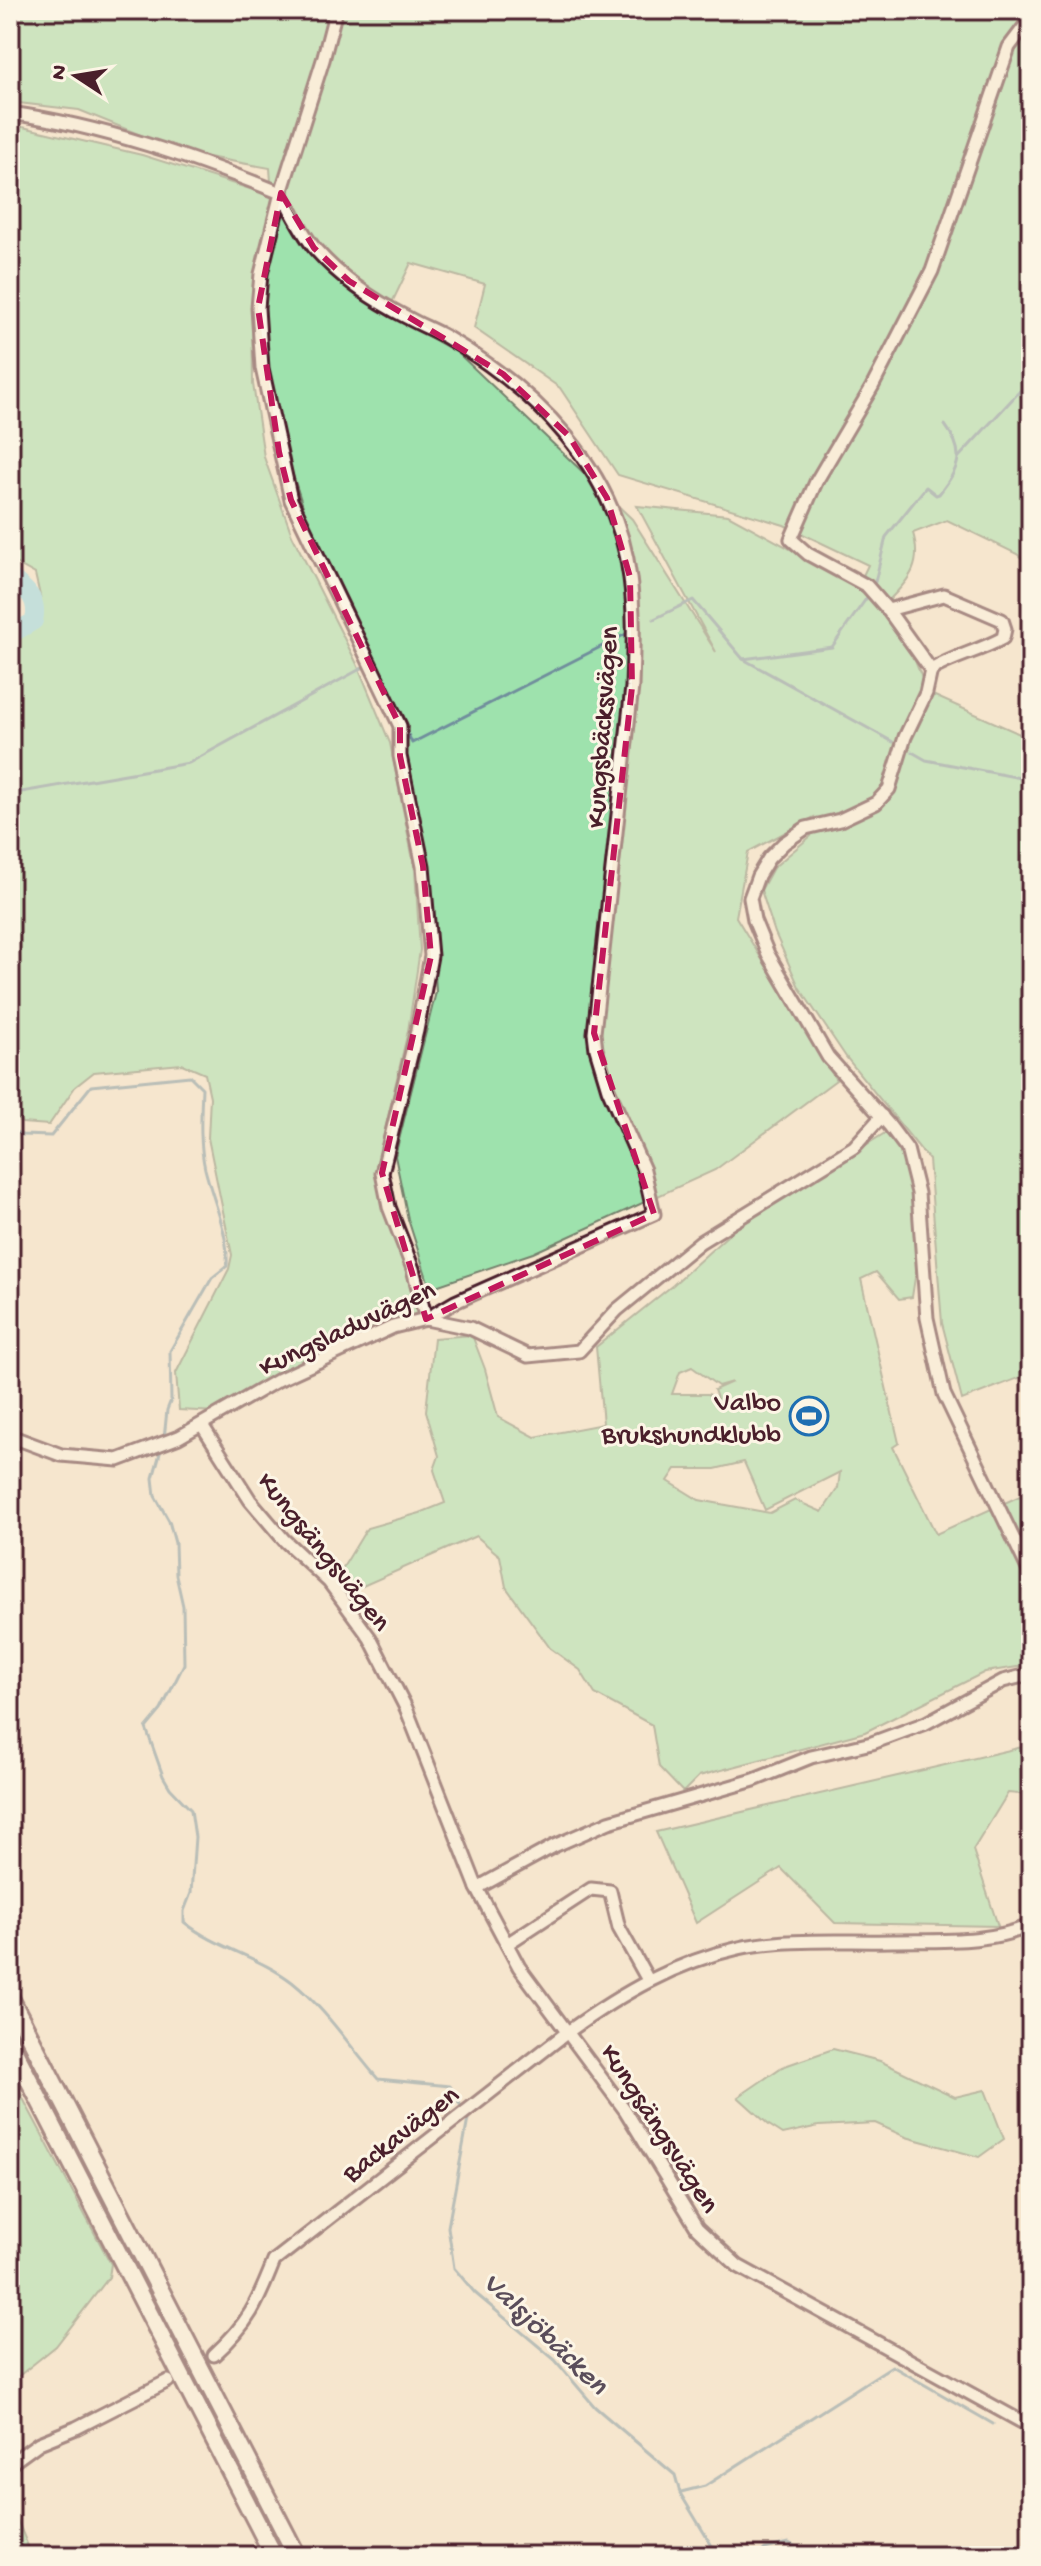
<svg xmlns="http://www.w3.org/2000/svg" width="1041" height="2566" font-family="'Gochi Hand',sans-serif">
	<rect width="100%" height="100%" fill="#f6e6ce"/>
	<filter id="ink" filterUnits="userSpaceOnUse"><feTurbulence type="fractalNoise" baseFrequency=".0125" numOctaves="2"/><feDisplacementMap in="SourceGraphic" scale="16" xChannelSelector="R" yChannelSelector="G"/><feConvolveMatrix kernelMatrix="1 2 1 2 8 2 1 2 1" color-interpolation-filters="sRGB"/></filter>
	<g filter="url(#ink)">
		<g fill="#9ee2ad" stroke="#74806c" stroke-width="2" fill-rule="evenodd">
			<path d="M 10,10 L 1031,10 L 1031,566 L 1017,554 L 947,520 L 913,533 C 922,564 911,578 890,599 L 928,693 L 1031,739 L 1031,1373 L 962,1400 L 942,1323 L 929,1160 L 846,1057 L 799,987 L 775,933 L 761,890 L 773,868 L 811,836 L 814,817 L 748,852 L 736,917 L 836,1080 L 715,1170 L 533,1253 L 430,1288 L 408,1219 L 395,1156 L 436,992 L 434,953 L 404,753 L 408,725 L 308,522 L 281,438 L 269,370 L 252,313 L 253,384 L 264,457 L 292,535 L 357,664 L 390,743 L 415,870 L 420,950 L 408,1031 L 377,1164 L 383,1207 L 406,1267 L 418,1317 L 217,1412 L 179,1410 L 176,1373 L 229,1269 L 232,1255 L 208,1138 L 210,1097 L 205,1074 L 182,1064 L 94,1072 L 75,1087 L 49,1125 L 22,1123 L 10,1113 L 10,639 L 39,626 L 41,600 L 35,574 L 10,560 L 10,124 L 142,155 L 272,196 L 270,168 L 185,153 L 79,110 L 10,102 ZM 411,263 L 485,284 L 474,328 L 560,388 L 618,475 L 784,525 L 868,565 L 858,586 L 728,515 L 637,506 L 716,652 L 632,519 L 458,353 L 387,313 Z"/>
			<path d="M 885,1133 L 902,1151 L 911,1192 L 917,1265 L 912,1297 L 899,1299 L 876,1272 L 861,1279 L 899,1443 L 893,1447 L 936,1534 L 1031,1491 L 1031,1665 L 985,1672 L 865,1732 L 699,1776 L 683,1792 L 659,1767 L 652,1725 L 595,1694 L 580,1670 L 550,1648 L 506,1587 L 500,1556 L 476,1536 L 347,1593 L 339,1574 L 367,1528 L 420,1513 L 445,1503 L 434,1470 L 439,1456 L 426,1411 L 434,1338 L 472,1335 L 485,1369 L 498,1417 L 535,1437 L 603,1424 L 596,1347 L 673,1285 L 739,1225 ZM 692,1367 L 718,1386 L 732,1382 L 714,1390 L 717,1398 L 708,1394 L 672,1394 L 680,1372 ZM 744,1462 L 765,1510 L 840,1472 L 838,1488 L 822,1512 L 795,1500 L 770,1513 L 699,1500 L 668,1481 L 676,1469 L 715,1469 Z"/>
			<path d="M 1031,1745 L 1031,1795 L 1008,1793 L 973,1850 L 998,1926 L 835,1923 L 781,1868 L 696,1923 L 656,1832 Z"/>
			<path d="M 833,2049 L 880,2061 L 955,2097 L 985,2090 L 1004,2139 L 979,2157 L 906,2137 L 875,2123 L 819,2126 L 783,2134 L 769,2125 L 738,2097 L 782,2067 Z"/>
			<path d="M 10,2074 L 111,2264 L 109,2277 L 56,2346 L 10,2383 Z"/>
			<path d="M 10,2502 L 32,2556 L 10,2556 Z"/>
		</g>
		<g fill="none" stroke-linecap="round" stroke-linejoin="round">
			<g stroke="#708e9c" stroke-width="3">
				<path d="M 958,458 L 1031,379"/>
				<path d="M 875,582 L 886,537 L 926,487 L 936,495 L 939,494 C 960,468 966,453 945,425"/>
				<path d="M 654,619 L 693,600 L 743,659 L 893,742"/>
				<path d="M 743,659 L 832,647 L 868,596"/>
				<path d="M 404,726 L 412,743 L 626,634"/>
				<path d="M 912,752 L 926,760 L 1031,780"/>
				<path d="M 10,794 L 189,763 L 364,667"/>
				<path d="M 10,1129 L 22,1135 L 51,1136 L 91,1086 L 190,1076 L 202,1088 C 201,1115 199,1142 205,1169 C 213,1201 229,1233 227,1266 L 212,1278 L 170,1351 L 171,1400 L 167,1410 L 164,1439"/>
				<path d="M 162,1446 L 153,1478 L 155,1496 L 169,1521 L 175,1543 L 176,1575 L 183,1606 L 184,1664 L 161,1710 L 146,1728 L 163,1776 L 170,1788 L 191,1810 L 195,1837 L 191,1893 L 184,1911 L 184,1922 C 216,1948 260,1957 292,1982 C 326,2009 350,2047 378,2079 L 450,2086 L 468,2119 L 448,2227 L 454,2268 L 475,2293 L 555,2360 L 595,2407 L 675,2475 L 680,2493 L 712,2546 L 738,2556"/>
				<path d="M 681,2492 L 705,2486 L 892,2366 L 993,2424"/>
				<path d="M 759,2556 L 765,2549 L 789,2543 L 812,2556"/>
			</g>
			<path stroke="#8ad8e8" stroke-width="18" d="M 10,577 C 27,590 39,599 34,621 L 10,635"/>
			<defs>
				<g id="minor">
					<path d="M 336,10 L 323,60 L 281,193 L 261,274 L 258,308 L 262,368 L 291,500 L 400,726 L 400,756 L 423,866 L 431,956 L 417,1031 L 382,1173 L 389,1207 L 413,1269 L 426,1319"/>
					<path d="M 1031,18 L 1009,47 L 932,271 L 872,387 L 816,482 L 791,539 L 808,554 L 867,586 L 888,610 L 931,670 L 926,693 L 905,737 L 889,789 L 876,803 L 840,820 L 806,828 L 784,843 L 769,858 L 758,876 L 750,898 L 754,920 L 768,954 L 828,1057 L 889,1125 L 907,1149 L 918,1193 L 927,1318 L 944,1394 L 1031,1575"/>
					<path d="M 10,113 C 103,126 194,158 281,193"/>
					<path d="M 888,610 L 944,595 L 1002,620 L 1005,629 L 1003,638 C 980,651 954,656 931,670"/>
					<path d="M 426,1319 L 470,1328 L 528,1356 L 579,1351 L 617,1310 L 700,1242 L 854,1147 L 882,1116"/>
					<path d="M 202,1425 L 250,1500 L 284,1540 L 329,1582 L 370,1638 L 406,1708 L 477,1888 L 519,1967 L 625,2110 L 697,2228 L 738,2266 L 1031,2427"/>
					<path d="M 10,1436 L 61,1455 L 118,1460 L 179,1437 L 278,1380 L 393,1327 L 426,1319 L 455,1302 L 654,1214 L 644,1170 L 608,1089 L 596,1049 L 594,1033 L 632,687 C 633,651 635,614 630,578 C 617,469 536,390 446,337 C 434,330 420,325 408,318 C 374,301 342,279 316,250 C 302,234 292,211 281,193"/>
					<path d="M 477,1888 L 554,1846 L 609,1822 L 754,1780 L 811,1757 L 872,1743 L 926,1723 L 1003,1681 L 1031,1674"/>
					<path d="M 507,1944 L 591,1889 L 610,1891 L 619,1928 L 648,1980"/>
					<path d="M 214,2355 C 249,2323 257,2304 274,2261 L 569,2031 C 621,1994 675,1962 739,1948 C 784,1938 845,1942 892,1941 C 937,1940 990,1944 1031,1925"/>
					<path d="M 10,2464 L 39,2443 L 76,2428 L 168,2381"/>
				</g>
				<g id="highway">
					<path d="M 10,1998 L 297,2556"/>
					<path d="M 10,2043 L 274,2556"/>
				</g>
			</defs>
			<use href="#minor" stroke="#4a1f2b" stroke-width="17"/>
			<use href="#highway" stroke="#4a1f2b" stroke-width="22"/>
			<use href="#minor" stroke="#fcf5e5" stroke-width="11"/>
			<use href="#highway" stroke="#fcf5e5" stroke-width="16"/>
		</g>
	</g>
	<path d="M0 0H1041V2566H0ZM 281,193 L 314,248 L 349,281 L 503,374 L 569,436 L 607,498 L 630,577 L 632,687 L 594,1033 L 654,1214 L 426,1319 L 382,1173 L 431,956 L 423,866 L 400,756 L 400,726 L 291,500 L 279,452 L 258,308 Z" fill="#f6e6ce" fill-opacity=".55" fill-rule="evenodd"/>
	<path fill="none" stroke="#c2185b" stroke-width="6" stroke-dasharray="16 10" stroke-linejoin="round" d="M 281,193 L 314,248 L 349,281 L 503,374 L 569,436 L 607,498 L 630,577 L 632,687 L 594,1033 L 654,1214 L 426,1319 L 382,1173 L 431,956 L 423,866 L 400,756 L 400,726 L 291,500 L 279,452 L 258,308 Z"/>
	<defs>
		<symbol id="stadium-ring" viewBox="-11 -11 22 22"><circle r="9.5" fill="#fcf5e5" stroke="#1f6fb2" stroke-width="1.5"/><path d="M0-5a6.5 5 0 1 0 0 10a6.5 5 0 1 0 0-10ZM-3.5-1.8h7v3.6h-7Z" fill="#1f6fb2"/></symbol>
	</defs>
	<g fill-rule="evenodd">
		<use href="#stadium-ring" x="787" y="1394" width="44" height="44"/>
	</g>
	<g text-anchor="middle" stroke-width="6" stroke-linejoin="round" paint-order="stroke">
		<g font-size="28" fill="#4a1f2b" stroke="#fcf5e5">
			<text transform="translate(600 727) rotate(-86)" y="10">Kungsbäcksvägen</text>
			<text transform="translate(346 1326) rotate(-25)" y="10">Kungsladuvägen</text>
			<text transform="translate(326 1550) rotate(51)" y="10">Kungsängsvägen</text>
			<text transform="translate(662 2127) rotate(57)" y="10">Kungsängsvägen</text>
			<text transform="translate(399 2132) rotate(-38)" y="10">Backavägen</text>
		</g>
		<g font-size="28" fill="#4a1f2b" stroke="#fcf5e5" text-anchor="end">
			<text x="781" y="1410">Valbo<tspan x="781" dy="32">Brukshundklubb</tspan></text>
		</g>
		<g font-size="30" font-style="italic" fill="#5a4d5a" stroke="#fcf5e5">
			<text transform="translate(547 2332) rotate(44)" y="10">Valsjöbäcken</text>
		</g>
	</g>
	<rect width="1041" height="2566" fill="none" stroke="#fcf5e5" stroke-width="40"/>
	<rect x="20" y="20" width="1001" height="2526" fill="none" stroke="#4a1f2b" stroke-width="3" filter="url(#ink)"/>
	<g transform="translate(76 76) rotate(282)" stroke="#fcf5e5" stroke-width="6" paint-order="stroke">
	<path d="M0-6L14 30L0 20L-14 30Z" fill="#4a1f2b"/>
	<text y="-12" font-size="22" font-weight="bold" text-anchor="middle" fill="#4a1f2b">N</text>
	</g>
</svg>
